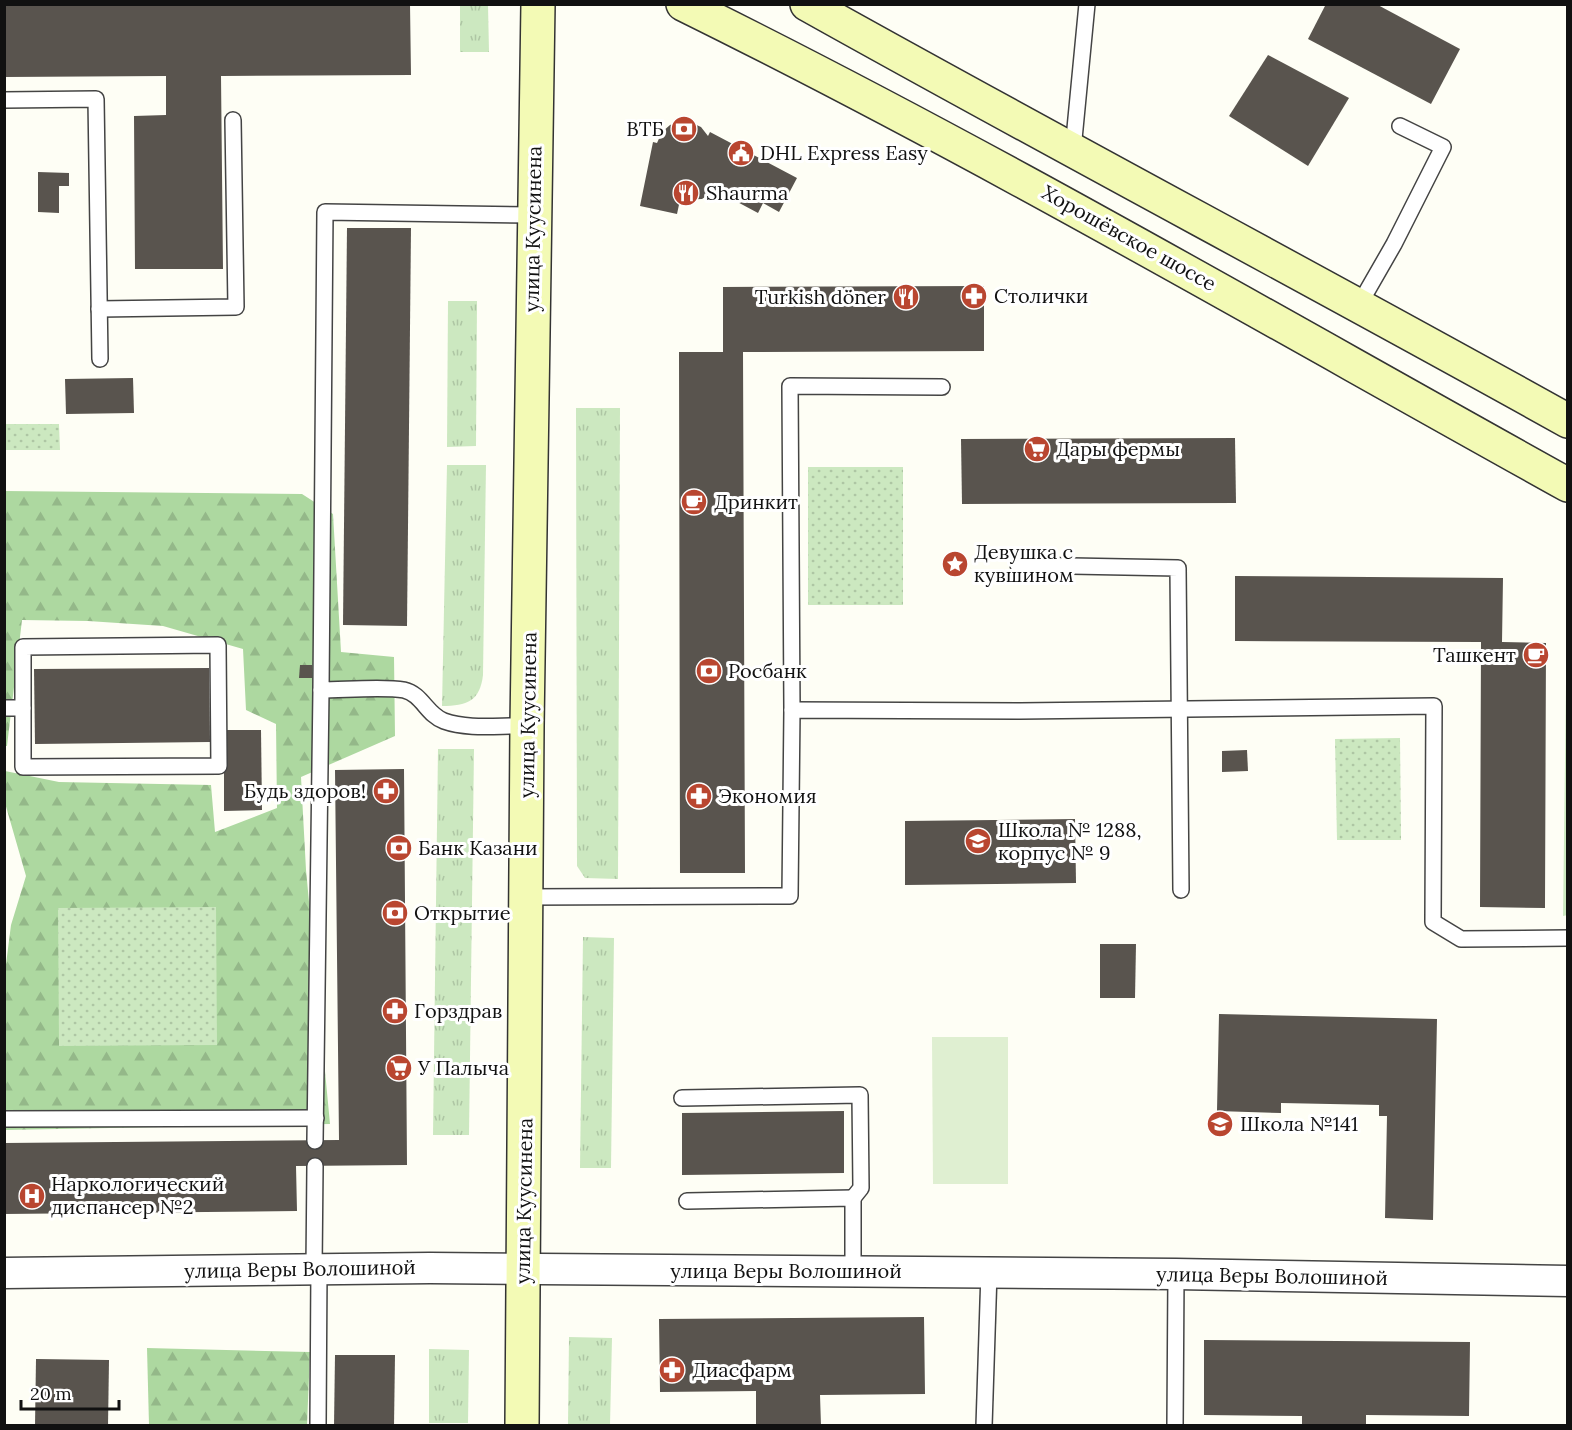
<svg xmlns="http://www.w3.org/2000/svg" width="1572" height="1430" font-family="Lora,serif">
	<defs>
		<pattern id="grass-tufts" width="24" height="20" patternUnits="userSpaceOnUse" patternTransform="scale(1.5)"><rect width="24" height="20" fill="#cce8c0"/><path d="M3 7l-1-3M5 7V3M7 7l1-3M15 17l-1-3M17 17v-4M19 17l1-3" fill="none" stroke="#aec6a4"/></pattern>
		<pattern id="forest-firs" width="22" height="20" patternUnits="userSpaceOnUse" patternTransform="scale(1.5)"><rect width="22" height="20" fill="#add8a0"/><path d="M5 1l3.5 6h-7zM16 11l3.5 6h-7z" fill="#94b889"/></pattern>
		<pattern id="park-dots" width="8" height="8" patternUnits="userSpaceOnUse" patternTransform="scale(1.5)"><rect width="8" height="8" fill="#cce8c0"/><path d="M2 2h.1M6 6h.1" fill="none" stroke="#aec6a4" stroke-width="1.8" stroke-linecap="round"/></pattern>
	</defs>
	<rect width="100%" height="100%" fill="#fefef5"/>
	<g fill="url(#grass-tufts)">
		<path d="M 460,5 L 488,5 L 489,52 L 460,52 Z"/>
		<path d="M 448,301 L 477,301 L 476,446 L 447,447 Z"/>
		<path d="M 576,408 L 620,408 L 618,879 L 585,878 L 577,866 Z"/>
		<path d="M 447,465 L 486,465 L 483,675 C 480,701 467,706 442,706 Z"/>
		<path d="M 1567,606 L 1568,915 L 1563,916 Z"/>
		<path d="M 438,749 L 474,749 L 469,1135 L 433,1135 Z"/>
		<path d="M 583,937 L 614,938 L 611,1168 L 580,1168 Z"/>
		<path d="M 569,1337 L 612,1338 L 610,1425 L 568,1425 Z"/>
		<path d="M 429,1349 L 469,1350 L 468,1423 L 429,1423 Z"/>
	</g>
	<g fill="url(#forest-firs)">
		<path d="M 5,491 L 302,494 L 333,514 L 341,652 L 394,657 L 395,736 L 301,777 L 306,870 L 330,1124 L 5,1130 L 5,972 L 11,925 L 26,876 L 5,803 L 5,771 L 59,782 L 211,785 L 215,832 L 277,808 L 276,724 L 246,710 L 243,649 L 163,626 L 88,621 L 22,620 L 7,746 L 5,746 Z"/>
		<path d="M 147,1348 L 310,1352 L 307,1425 L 149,1425 Z"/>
	</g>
	<g fill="url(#park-dots)">
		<path d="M 5,424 L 59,424 L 60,450 L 5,450 Z"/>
		<rect x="808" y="467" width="95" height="138"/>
		<path d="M 1400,738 L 1401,840 L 1337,840 L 1335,739 Z"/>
		<path d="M 216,907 L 217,1045 L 59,1046 L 58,908 Z"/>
	</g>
	<path fill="#dfefd1" d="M 932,1037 L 1008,1037 L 1008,1184 L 933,1184 Z"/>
	<g fill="#59544e">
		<path d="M 5,4 L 410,4 L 411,75 L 221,76 L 223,269 L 135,269 L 134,116 L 166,115 L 166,76 L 5,77 Z"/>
		<path d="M 1326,4 L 1376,4 L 1460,49 L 1431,104 L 1308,39 Z"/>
		<path d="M 1268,55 L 1349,98 L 1308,166 L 1229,116 Z"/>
		<path d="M 680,121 L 690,122 L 701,127 L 708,136 L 710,132 L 797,178 L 779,212 L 763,203 L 758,213 L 715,190 L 702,199 L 680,200 L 677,214 L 640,206 L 653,142 L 657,143 L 662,132 L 670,125 Z"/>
		<path d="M 38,172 L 69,173 L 69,186 L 59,186 L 59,213 L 38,212 Z"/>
		<path d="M 347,228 L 411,228 L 407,626 L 343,625 Z"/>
		<path d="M 984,286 L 984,351 L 743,352 L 745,873 L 680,873 L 679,352 L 723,352 L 723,287 Z"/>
		<path d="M 133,378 L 134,413 L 66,414 L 65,379 Z"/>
		<path d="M 1235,438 L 1236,503 L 962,504 L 961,439 Z"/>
		<path d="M 1235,576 L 1503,578 L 1502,642 L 1546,643 L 1545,908 L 1480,907 L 1481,642 L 1235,641 Z"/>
		<path d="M 300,665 L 312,665 L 312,678 L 299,678 Z"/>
		<path d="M 209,668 L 210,742 L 35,744 L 34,669 Z"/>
		<path d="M 224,730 L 261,730 L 262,810 L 224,811 Z"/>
		<path d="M 1247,750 L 1248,771 L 1222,772 L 1222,751 Z"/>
		<path d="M 404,769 L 407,1165 L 296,1166 L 297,1211 L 4,1214 L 4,1143 L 339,1140 L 335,770 Z"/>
		<path d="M 1075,819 L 1076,883 L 905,885 L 905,821 Z"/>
		<path d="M 1100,944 L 1136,944 L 1135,998 L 1100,998 Z"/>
		<path d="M 1219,1014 L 1437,1019 L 1433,1220 L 1385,1218 L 1387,1116 L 1379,1116 L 1379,1105 L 1281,1103 L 1281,1113 L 1217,1111 Z"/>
		<path d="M 844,1111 L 844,1173 L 682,1175 L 682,1113 Z"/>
		<path d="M 924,1317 L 925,1394 L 820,1395 L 821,1426 L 756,1426 L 756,1391 L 660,1392 L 659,1319 Z"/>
		<path d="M 1204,1340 L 1470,1342 L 1469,1416 L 1366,1415 L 1366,1426 L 1302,1426 L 1302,1416 L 1204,1415 Z"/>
		<path d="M 335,1355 L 395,1355 L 394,1426 L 334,1426 Z"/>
		<path d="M 36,1359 L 109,1360 L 108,1426 L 35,1426 Z"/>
	</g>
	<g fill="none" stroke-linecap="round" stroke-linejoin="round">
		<defs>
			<g id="lane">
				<path d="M 4,100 L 96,99 L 100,359"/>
				<path d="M 1078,151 L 1074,139 L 1087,4"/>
				<path d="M 1359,305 L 1394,244 L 1443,147 L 1400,126"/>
				<path d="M 99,309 L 236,307 L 233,120"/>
				<path d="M 1018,565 L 1178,568 L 1181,890"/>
				<path d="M 218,645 L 219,766 L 23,767 L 23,647 Z"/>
				<path d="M 4,708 L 23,708"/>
				<path d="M 792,710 L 790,386 L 942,387"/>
				<path d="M 527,726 C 501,725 469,730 444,721 C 427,715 422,694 404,690 C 383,686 344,690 321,690 L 325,212 L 533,215"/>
				<path d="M 526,897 L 790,896 L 792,710 L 1020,711 L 1434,706 L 1433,922 L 1461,939 L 1568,938"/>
				<path d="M 682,1098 L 860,1095 L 861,1188 L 853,1198"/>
				<path d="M 4,1119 L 316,1118"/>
				<path d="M 315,1141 L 321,690"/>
				<path d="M 687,1201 L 853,1198 L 853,1272"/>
				<path d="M 314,1268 L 315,1166"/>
				<path d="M 318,1426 L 319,1268"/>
				<path d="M 984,1426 L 989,1272"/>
				<path d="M 1175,1426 L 1176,1274"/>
			</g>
			<path id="street" d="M 4,1273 L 430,1268 L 1176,1274 L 1568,1281"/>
			<g id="secondary">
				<path d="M 683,4 C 985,153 1274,322 1568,485"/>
				<path d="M 807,4 C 1059,145 1315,280 1568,421"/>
				<path d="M 522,1426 L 527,726 L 538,4"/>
			</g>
		</defs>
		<use href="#lane" stroke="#444" stroke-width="18"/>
		<use href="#street" stroke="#444" stroke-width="33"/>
		<use href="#secondary" stroke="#333" stroke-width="36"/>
		<use href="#lane" stroke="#fff" stroke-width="15"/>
		<use href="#street" stroke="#fff" stroke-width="30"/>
		<use href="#secondary" stroke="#f3fab5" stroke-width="33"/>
	</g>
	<defs>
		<symbol id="bank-disc" viewBox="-11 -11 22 22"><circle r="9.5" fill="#b94630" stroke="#fff"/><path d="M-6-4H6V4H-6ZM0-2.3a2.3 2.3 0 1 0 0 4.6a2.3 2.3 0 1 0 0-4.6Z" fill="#fff"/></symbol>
		<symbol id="civic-disc" viewBox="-11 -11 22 22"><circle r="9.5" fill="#b94630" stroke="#fff"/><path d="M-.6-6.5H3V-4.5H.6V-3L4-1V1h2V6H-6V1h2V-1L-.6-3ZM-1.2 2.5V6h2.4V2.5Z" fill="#fff"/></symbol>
		<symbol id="restaurant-disc" viewBox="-11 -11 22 22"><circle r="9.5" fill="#b94630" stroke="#fff"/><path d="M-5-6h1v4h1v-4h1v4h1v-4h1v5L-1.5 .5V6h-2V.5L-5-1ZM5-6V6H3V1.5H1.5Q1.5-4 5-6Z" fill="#fff"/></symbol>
		<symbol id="pharmacy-disc" viewBox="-11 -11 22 22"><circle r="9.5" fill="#b94630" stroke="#fff"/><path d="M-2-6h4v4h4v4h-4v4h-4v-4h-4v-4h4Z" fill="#fff"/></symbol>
		<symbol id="supermarket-disc" viewBox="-11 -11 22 22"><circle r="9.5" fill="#b94630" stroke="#fff"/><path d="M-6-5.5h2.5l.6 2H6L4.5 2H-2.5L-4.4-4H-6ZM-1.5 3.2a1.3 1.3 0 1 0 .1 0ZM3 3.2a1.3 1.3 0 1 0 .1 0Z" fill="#fff"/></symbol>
		<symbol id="cafe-disc" viewBox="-11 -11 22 22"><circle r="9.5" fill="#b94630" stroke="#fff"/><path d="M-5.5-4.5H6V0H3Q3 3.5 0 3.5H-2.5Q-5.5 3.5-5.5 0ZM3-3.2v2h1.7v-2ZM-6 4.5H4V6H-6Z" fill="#fff"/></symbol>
		<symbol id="sight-disc" viewBox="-11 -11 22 22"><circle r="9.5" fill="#b94630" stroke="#fff"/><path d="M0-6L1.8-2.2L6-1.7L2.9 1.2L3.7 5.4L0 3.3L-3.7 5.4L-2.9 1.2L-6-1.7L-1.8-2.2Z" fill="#fff"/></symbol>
		<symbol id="school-disc" viewBox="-11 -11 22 22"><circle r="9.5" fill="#b94630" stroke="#fff"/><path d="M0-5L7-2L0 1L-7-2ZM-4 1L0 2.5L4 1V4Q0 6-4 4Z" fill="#fff"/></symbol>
		<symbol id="hospital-disc" viewBox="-11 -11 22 22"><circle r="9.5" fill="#b94630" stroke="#fff"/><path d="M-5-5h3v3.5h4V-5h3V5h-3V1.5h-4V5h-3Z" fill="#fff"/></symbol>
	</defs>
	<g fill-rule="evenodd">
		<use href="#bank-disc" x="669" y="114" width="30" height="30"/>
		<use href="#civic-disc" x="726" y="138" width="30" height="30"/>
		<use href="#restaurant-disc" x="671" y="178" width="30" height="30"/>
		<use href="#pharmacy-disc" x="959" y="281" width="30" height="30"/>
		<use href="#restaurant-disc" x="891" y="282" width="30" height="30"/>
		<use href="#supermarket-disc" x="1022" y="434" width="30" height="30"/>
		<use href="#cafe-disc" x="679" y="487" width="30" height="30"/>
		<use href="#sight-disc" x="940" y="549" width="30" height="30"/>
		<use href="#cafe-disc" x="1521" y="640" width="30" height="30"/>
		<use href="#bank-disc" x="694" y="656" width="30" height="30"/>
		<use href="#pharmacy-disc" x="371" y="776" width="30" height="30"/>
		<use href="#pharmacy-disc" x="684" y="781" width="30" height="30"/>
		<use href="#school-disc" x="963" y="826" width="30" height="30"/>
		<use href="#bank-disc" x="384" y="833" width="30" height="30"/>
		<use href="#bank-disc" x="380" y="898" width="30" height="30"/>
		<use href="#pharmacy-disc" x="380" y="996" width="30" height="30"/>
		<use href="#supermarket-disc" x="384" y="1053" width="30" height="30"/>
		<use href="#school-disc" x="1205" y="1109" width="30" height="30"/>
		<use href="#hospital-disc" x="17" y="1181" width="30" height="30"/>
		<use href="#pharmacy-disc" x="657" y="1355" width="30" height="30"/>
	</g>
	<g text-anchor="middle" stroke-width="6" stroke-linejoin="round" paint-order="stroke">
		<g font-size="20" fill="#111" stroke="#fff" text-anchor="start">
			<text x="664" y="136" text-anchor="end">ВТБ</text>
			<text x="760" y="160">DHL Express Easy</text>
			<text x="706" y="200">Shaurma</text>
			<text x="994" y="303">Столички</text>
			<text x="886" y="304" text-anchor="end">Turkish döner</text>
			<text x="1056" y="456">Дары фермы</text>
			<text x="714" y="509">Дринкит</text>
			<text x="974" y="559">Девушка с<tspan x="974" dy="23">кувшином</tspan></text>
			<text x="1516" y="662" text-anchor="end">Ташкент</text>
			<text x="728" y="678">Росбанк</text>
			<text x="366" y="798" text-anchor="end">Будь здоров!</text>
			<text x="718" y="803">Экономия</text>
			<text x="998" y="837">Школа № 1288,<tspan x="998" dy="23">корпус № 9</tspan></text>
			<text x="418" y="855">Банк Казани</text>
			<text x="414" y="920">Открытие</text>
			<text x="414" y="1018">Горздрав</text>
			<text x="418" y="1075">У Палыча</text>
			<text x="1240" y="1131">Школа №141</text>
			<text x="51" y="1191">Наркологический<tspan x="51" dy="23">диспансер №2</tspan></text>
			<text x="692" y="1377">Диасфарм</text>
		</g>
		<g font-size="20" fill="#111" stroke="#fff">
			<text transform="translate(533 229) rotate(-89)" y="7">улица Куусинена</text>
			<text transform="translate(1129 238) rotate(29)" y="7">Хорошёвское шоссе</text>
			<text transform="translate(528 715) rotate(-89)" y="7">улица Куусинена</text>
			<text transform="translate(524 1201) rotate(-89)" y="7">улица Куусинена</text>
			<text transform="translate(300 1269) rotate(-1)" y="7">улица Веры Волошиной</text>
			<text x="786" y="1278">улица Веры Волошиной</text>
			<text transform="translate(1272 1276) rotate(1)" y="7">улица Веры Волошиной</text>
		</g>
	</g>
	<rect width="1572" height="1430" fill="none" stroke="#111111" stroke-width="12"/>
	<path d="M21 1400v9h98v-9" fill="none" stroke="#111111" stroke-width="3"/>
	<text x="30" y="1400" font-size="18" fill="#111111" stroke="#ffffff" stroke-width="4.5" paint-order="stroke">20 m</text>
</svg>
